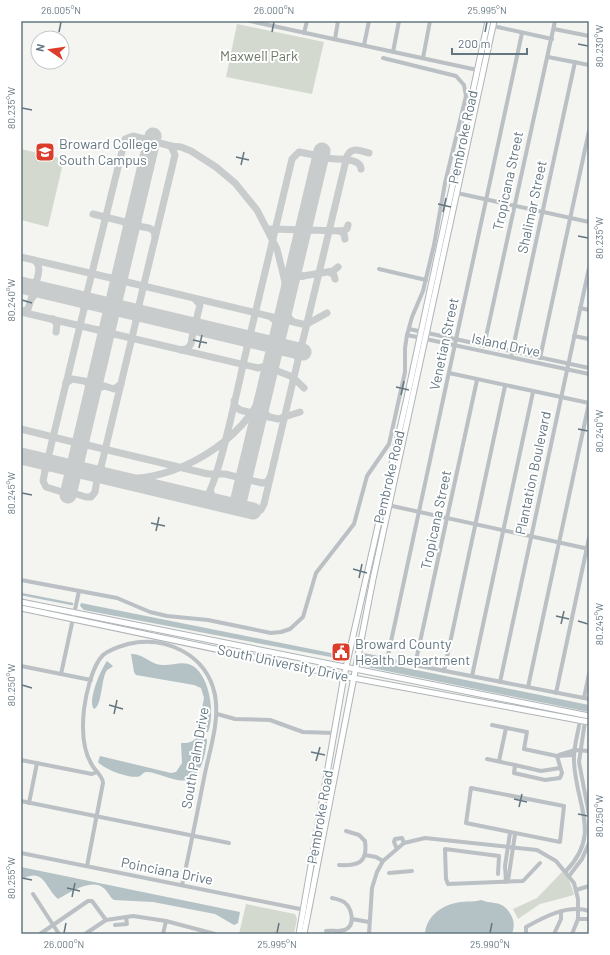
<svg xmlns="http://www.w3.org/2000/svg" width="610" height="955" font-family="Barlow,sans-serif">
	<rect width="100%" height="100%" fill="#f4f4f1"/>
	<g fill="#d4d9d0">
		<path d="M 237,24 L 324,42 L 312,94 L 226,77 Z"/>
		<path d="M 21,149 L 64,159 L 48,227 L 21,220 Z"/>
		<path d="M 562,872 C 569,877 572,887 574,895 L 540,904 L 518,919 L 513,909 L 537,898 Z"/>
		<path d="M 246,904 L 295,914 L 297,919 L 294,934 L 239,934 Z"/>
	</g>
	<g fill="#b4c2c5">
		<path d="M 81,603 L 341,655 L 341,659 L 84,610 L 80,606 Z"/>
		<path d="M 131,654 C 143,653 151,665 162,665 C 172,666 183,660 193,666 C 210,677 215,714 208,732 L 199,730 L 198,728 L 204,698 L 201,688 L 194,685 L 136,675 L 134,672 Z"/>
		<path d="M 362,659 L 589,705 L 589,712 L 367,667 L 361,663 Z"/>
		<path d="M 107,661 L 113,666 C 110,669 107,669 106,672 C 101,681 102,706 94,709 C 87,701 101,669 107,661 Z"/>
		<path d="M 197,737 L 207,739 L 207,742 C 205,754 203,769 192,778 C 181,786 160,773 148,772 C 143,772 143,774 140,776 C 132,780 103,769 98,762 L 100,756 L 171,773 L 176,772 L 182,763 L 181,743 C 188,743 192,743 197,737 Z"/>
		<path d="M 21,867 L 240,912 L 238,923 L 234,925 L 215,914 L 153,902 L 114,900 C 109,897 108,890 102,887 C 90,879 69,893 58,899 C 45,888 44,866 21,880 Z"/>
		<path d="M 481,900 C 495,905 503,900 511,915 C 515,923 514,927 512,934 L 425,934 C 426,915 445,903 462,902 C 468,901 476,902 481,900 Z"/>
	</g>
	<g fill="none" stroke-linecap="round" stroke-linejoin="round">
		<path stroke="#b4c2c5" stroke-width="2.5" d="M 21,594 L 72,604"/>
		<g stroke="#c8cccc" stroke-width="7">
			<path d="M 170,146 L 181,147 L 191,151 L 216,167 L 235,183 L 257,210 L 277,249 L 285,282 L 285,313 L 292,321"/>
			<path d="M 318,166 L 321,159 L 326,158 C 336,160 361,157 361,169"/>
			<path d="M 93,214 L 125,222 L 131,230 L 137,226 L 149,228 L 154,231 L 155,237"/>
			<path d="M 124,222 L 129,221 L 134,217 L 136,223 L 140,226"/>
			<path d="M 271,229 L 342,231 L 347,229 L 348,225"/>
			<path d="M 340,231 L 344,234 L 345,239"/>
			<path d="M 300,242 L 304,234 L 311,230"/>
			<path d="M 21,257 L 111,278 L 115,281 L 117,287 L 122,283 L 127,282 L 302,324 L 307,324 L 327,313"/>
			<path d="M 294,266 L 296,273 L 303,276"/>
			<path d="M 329,272 L 334,275 L 335,279"/>
			<path d="M 111,278 L 117,278 L 120,273"/>
			<path d="M 289,287 L 297,277 L 333,271 L 338,267"/>
			<path d="M 33,297 L 36,292 L 42,290 L 38,287 L 36,281"/>
			<path d="M 84,309 L 87,304 L 93,302"/>
			<path d="M 21,312 L 98,330 L 103,333 L 105,338 L 109,335 L 114,334 L 258,368 L 267,366 L 272,360 C 273,374 282,371 292,377 C 296,380 300,384 304,388"/>
			<path d="M 21,312 L 28,309 L 33,293 L 28,287 L 36,283 C 38,275 42,266 34,260"/>
			<path d="M 271,317 L 278,323 L 279,331"/>
			<path d="M 53,319 L 57,324 L 56,332"/>
			<path d="M 136,321 L 135,315 L 131,312 L 136,310 L 139,305"/>
			<path d="M 98,330 L 103,330 L 108,325 L 110,331 L 114,334"/>
			<path d="M 193,334 L 197,330 L 202,328 L 197,324 L 197,319"/>
			<path d="M 181,350 L 188,348 L 191,344 L 193,332 L 188,325 L 196,321 L 200,305 L 195,299"/>
			<path d="M 96,377 L 98,384 L 114,389 L 121,384"/>
			<path d="M 86,382 L 90,385 L 93,391 L 97,387 L 102,387"/>
			<path d="M 66,383 L 72,379 L 90,382 L 96,377"/>
			<path d="M 234,401 L 235,406 L 240,410 L 278,419 L 300,412"/>
			<path d="M 262,402 L 263,411 L 269,417"/>
			<path d="M 21,429 L 73,442 L 79,440 L 82,436 L 83,441 L 87,445 L 208,474 L 225,474 L 262,483 L 267,482 L 270,477"/>
			<path d="M 21,454 L 35,459"/>
			<path d="M 40,460 L 47,458 L 49,454 L 84,309 L 83,303 L 78,299"/>
			<path d="M 40,460 L 46,466 L 43,481 L 46,487 L 62,492 L 70,486"/>
			<path d="M 101,466 L 102,472 L 107,476"/>
			<path d="M 45,471 L 49,465 L 55,464"/>
			<path d="M 117,478 C 174,484 245,441 266,387"/>
			<path d="M 70,486 L 73,493 L 86,497 L 91,497 L 95,492 L 97,479 L 92,473 L 98,471 L 101,467 L 136,321 L 139,316 L 144,315 L 140,310 L 139,305 L 175,155 L 171,146 L 133,136 L 125,139 L 87,293 L 84,298 L 78,299"/>
			<path d="M 211,492 L 212,499 L 220,503"/>
			<path d="M 204,499 C 218,491 241,370 247,348 L 246,342 L 242,338 L 248,336 L 251,331 L 292,159 L 299,152 L 320,156"/>
			<path d="M 253,511 L 261,510 L 264,504 L 298,360 L 297,354 L 294,350 L 298,349 L 302,344 L 347,156 C 352,146 361,151 369,153"/>
		</g>
		<g stroke="#c8cccc" stroke-width="17">
			<path d="M 21,285 L 303,352"/>
			<path d="M 21,456 L 253,511"/>
			<path d="M 68,495 L 153,136"/>
			<path d="M 237,507 L 322,151"/>
		</g>
		<defs>
			<g id="major">
				<path d="M 21,602 L 589,716"/>
				<path d="M 21,608 L 353,678 L 589,722"/>
				<path d="M 299,934 L 344,676 L 406,402 L 488,21"/>
				<path d="M 304,934 L 373,579 L 494,21"/>
			</g>
		</defs>
		<use href="#major" stroke="#aeb4b7" stroke-width="7"/>
		<g stroke="#bac0c3" stroke-width="4">
			<path d="M 250,21 L 482,71"/>
			<path d="M 493,26 L 552,39"/>
			<path d="M 554,29 L 589,36"/>
			<path d="M 304,33 L 307,21"/>
			<path d="M 335,39 L 338,21"/>
			<path d="M 364,45 L 369,21"/>
			<path d="M 393,52 L 399,21"/>
			<path d="M 548,57 L 589,65"/>
			<path d="M 423,58 L 430,21"/>
			<path d="M 457,193 L 589,222"/>
			<path d="M 379,269 L 426,280"/>
			<path d="M 580,308 L 589,310"/>
			<path d="M 409,329 L 589,368"/>
			<path d="M 407,335 L 589,374"/>
			<path d="M 574,336 L 589,339"/>
			<path d="M 484,346 L 555,21"/>
			<path d="M 511,357 L 575,62"/>
			<path d="M 540,358 L 589,131"/>
			<path d="M 449,373 L 589,403"/>
			<path d="M 383,504 L 589,549"/>
			<path d="M 21,580 L 117,598 L 150,612 L 167,616 L 208,620 L 271,633 L 281,632 L 290,629 L 303,617 L 316,573 L 354,524 L 367,476 L 389,444 L 405,372 L 405,348 L 407,335 L 412,317 L 423,291 L 434,245 L 445,183 L 466,96 L 464,85 L 456,76 L 383,58"/>
			<path d="M 358,654 L 589,699"/>
			<path d="M 387,660 L 522,33"/>
			<path d="M 415,665 L 477,380"/>
			<path d="M 21,666 L 91,680"/>
			<path d="M 444,671 L 505,386"/>
			<path d="M 61,674 L 79,591"/>
			<path d="M 472,676 L 533,392"/>
			<path d="M 500,682 L 589,268"/>
			<path d="M 528,687 L 589,403"/>
			<path d="M 556,693 L 589,538"/>
			<path d="M 584,698 L 589,674"/>
			<path d="M 217,714 L 235,719 L 270,720 L 303,732 L 334,733"/>
			<path d="M 585,721 L 579,762 L 589,815"/>
			<path d="M 492,725 L 527,732 L 524,749 L 557,756 L 574,755"/>
			<path d="M 559,755 L 575,750 L 589,751"/>
			<path d="M 487,759 L 515,765 L 514,773 L 545,780 L 560,778 L 562,773 L 557,756"/>
			<path d="M 21,760 L 92,774 L 97,772"/>
			<path d="M 499,761 L 506,728"/>
			<path d="M 515,765 L 541,771 L 560,768"/>
			<path d="M 471,788 L 564,806 L 560,842 L 466,823 Z"/>
			<path d="M 21,801 L 229,843"/>
			<path d="M 29,803 L 37,763"/>
			<path d="M 397,849 L 394,842 L 395,839 L 402,838 L 404,843"/>
			<path d="M 21,853 L 305,910"/>
			<path d="M 365,855 L 376,857 L 383,861"/>
			<path d="M 339,865 C 358,866 368,863 365,841 L 359,835 L 346,831"/>
			<path d="M 87,866 L 103,783 C 103,776 95,771 92,765 C 82,749 82,727 84,709 C 86,694 92,666 103,655 C 109,650 121,646 128,644 C 166,635 207,655 215,695 C 220,722 209,752 204,778 C 197,814 190,850 182,885"/>
			<path d="M 566,871 C 602,834 576,806 574,762 C 573,748 578,734 580,720"/>
			<path d="M 389,873 L 412,871"/>
			<path d="M 498,874 L 499,856 L 445,849 L 446,879 L 448,884 L 523,881 L 540,863"/>
			<path d="M 569,876 L 582,859 L 589,843"/>
			<path d="M 508,881 L 515,834"/>
			<path d="M 506,882 L 505,866 L 510,833"/>
			<path d="M 576,890 L 589,886"/>
			<path d="M 33,894 L 59,934"/>
			<path d="M 352,919 L 369,922"/>
			<path d="M 578,919 L 589,919"/>
			<path d="M 115,925 L 127,924 L 126,917"/>
			<path d="M 326,931 C 332,930 339,932 345,930 C 356,925 352,908 344,902 C 341,900 336,899 332,898"/>
			<path d="M 40,934 L 88,901 L 92,901 L 106,920"/>
			<path d="M 85,934 L 106,920 L 133,916 L 166,921 L 215,934"/>
			<path d="M 163,934 L 166,921"/>
			<path d="M 369,934 L 372,888 L 377,872 L 383,861 L 404,843 L 425,838 L 537,850 L 556,861 L 574,883 L 578,899 L 578,919 L 572,934"/>
			<path d="M 526,934 L 526,927 C 544,917 568,904 589,911"/>
			<path d="M 554,934 L 561,919 L 561,912"/>
		</g>
		<use href="#major" stroke="#fff" stroke-width="5"/>
	</g>
	<path fill="none" stroke="#647781" stroke-width="1.5" d="M 59,32 L 61,22M 272,32 L 274,22M 485,32 L 487,22M 578,44 L 588,46M 22,108 L 32,110M 236,157 L 249,160M 241,165 L 244,152M 438,204 L 451,207M 443,212 L 446,198M 578,236 L 588,238M 22,300 L 32,303M 193,340 L 207,343M 199,348 L 202,335M 396,387 L 409,390M 401,395 L 404,381M 578,429 L 588,431M 22,493 L 32,495M 151,523 L 165,526M 156,531 L 159,517M 353,569 L 367,573M 359,578 L 362,564M 556,616 L 569,619M 578,621 L 588,624M 561,624 L 564,611M 22,685 L 32,688M 109,705 L 123,709M 114,714 L 117,700M 311,752 L 325,755M 316,761 L 320,747M 514,799 L 527,802M 519,807 L 522,794M 578,814 L 588,816M 22,878 L 32,880M 67,888 L 80,891M 72,897 L 75,883M 64,933 L 66,923M 277,933 L 279,923M 490,933 L 492,923"/>
	<defs>
		<symbol id="university-square" viewBox="-11 -11 22 22"><rect x="-9" y="-9" width="18" height="18" rx="4" fill="#db3d2a" stroke="#fff"/><path d="M0-5L7-2L0 1L-7-2ZM-4 1L0 2.5L4 1V4Q0 6-4 4Z" fill="#fff"/></symbol>
		<symbol id="civic-square" viewBox="-11 -11 22 22"><rect x="-9" y="-9" width="18" height="18" rx="4" fill="#db3d2a" stroke="#fff"/><path d="M-.6-6.5H3V-4.5H.6V-3L4-1V1h2V6H-6V1h2V-1L-.6-3ZM-1.2 2.5V6h2.4V2.5Z" fill="#fff"/></symbol>
	</defs>
	<g fill-rule="evenodd">
		<use href="#university-square" x="34" y="141" width="22" height="22"/>
		<use href="#civic-square" x="330" y="641" width="22" height="22"/>
	</g>
	<g text-anchor="middle" stroke-width="4" stroke-linejoin="round" paint-order="stroke">
		<g font-size="14" fill="#6a7863" stroke="#fff">
			<text x="259" y="61">Maxwell Park</text>
		</g>
		<g font-size="14" fill="#647781" stroke="#fff">
			<text transform="translate(463 137) rotate(-78)" y="5">Pembroke Road</text>
			<text transform="translate(508 181) rotate(-78)" y="5">Tropicana Street</text>
			<text transform="translate(532 207) rotate(-78)" y="5">Shalimar Street</text>
			<text transform="translate(444 344) rotate(-78)" y="5">Venetian Street</text>
			<text transform="translate(506 345) rotate(12)" y="5">Island Drive</text>
			<text transform="translate(533 473) rotate(-78)" y="5">Plantation Boulevard</text>
			<text transform="translate(389 477) rotate(-77)" y="5">Pembroke Road</text>
			<text transform="translate(436 520) rotate(-78)" y="5">Tropicana Street</text>
			<text transform="translate(283 663) rotate(12)" y="5">South University Drive</text>
			<text transform="translate(195 758) rotate(-80)" y="5">South Palm Drive</text>
			<text transform="translate(320 817) rotate(-80)" y="5">Pembroke Road</text>
			<text transform="translate(167 871) rotate(11)" y="5">Poinciana Drive</text>
		</g>
		<g font-size="14" fill="#647781" stroke="#fff" text-anchor="start">
			<text x="59" y="149">Broward College<tspan x="59" dy="16">South Campus</tspan></text>
			<text x="355" y="649">Broward County<tspan x="355" dy="16">Health Department</tspan></text>
		</g>
	</g>
	<rect width="610" height="955" fill="none" stroke="#ffffff" stroke-width="44"/>
	<g transform="translate(50 50) rotate(283)"><circle r="19" fill="#ffffff" stroke="#c1c9cd"/>
	<path d="M0-3L7 15L0 10L-7 15Z" fill="#db3d2a"/>
	<text y="-6" font-size="11" font-weight="bold" text-anchor="middle" fill="#647781">N</text>
	</g>
	<path d="M452 48v6h75v-6" fill="none" stroke="#647781" stroke-width="2"/>
	<text x="458" y="48" font-size="12" fill="#647781" stroke="#ffffff" stroke-width="3" paint-order="stroke">200 m</text>
	<rect x="22" y="22" width="566" height="911" fill="none" stroke="#647781" stroke-width="1.5"/>
	<g font-size="10" text-anchor="middle" fill="#647781">
		<text x="61" y="14">26.005°N</text>
		<text x="274" y="14">26.000°N</text>
		<text x="487" y="14">25.995°N</text>
		<text transform="translate(599 46) rotate(-90)" y="4">80.230°W</text>
		<text transform="translate(11 108) rotate(-90)" y="4">80.235°W</text>
		<text transform="translate(599 238) rotate(-90)" y="4">80.235°W</text>
		<text transform="translate(11 300) rotate(-90)" y="4">80.240°W</text>
		<text transform="translate(599 431) rotate(-90)" y="4">80.240°W</text>
		<text transform="translate(11 493) rotate(-90)" y="4">80.245°W</text>
		<text transform="translate(599 624) rotate(-90)" y="4">80.245°W</text>
		<text transform="translate(11 685) rotate(-90)" y="4">80.250°W</text>
		<text transform="translate(599 816) rotate(-90)" y="4">80.250°W</text>
		<text transform="translate(11 878) rotate(-90)" y="4">80.255°W</text>
		<text x="64" y="948">26.000°N</text>
		<text x="277" y="948">25.995°N</text>
		<text x="490" y="948">25.990°N</text>
	</g>
</svg>
